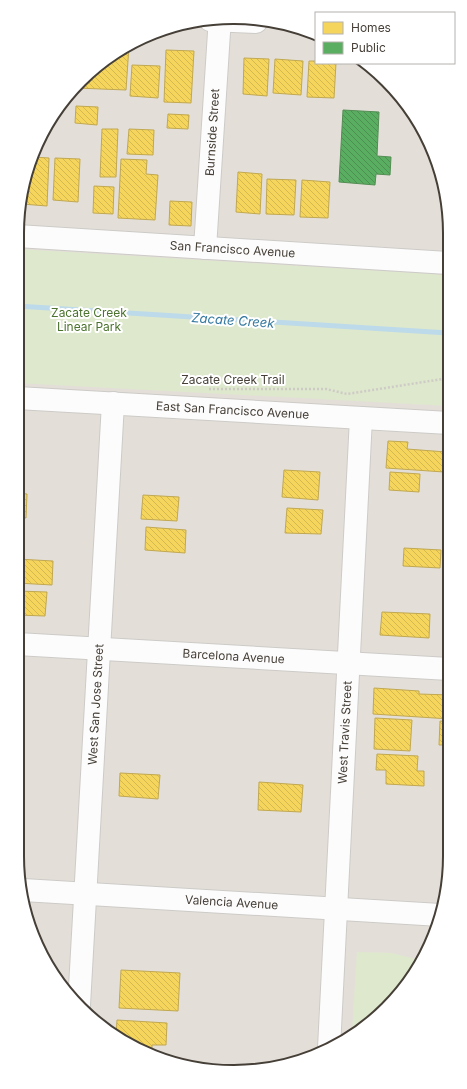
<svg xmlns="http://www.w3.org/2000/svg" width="467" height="1089" font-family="Inter,sans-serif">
	<defs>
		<pattern id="homes-back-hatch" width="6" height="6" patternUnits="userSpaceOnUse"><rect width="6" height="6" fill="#f6d55c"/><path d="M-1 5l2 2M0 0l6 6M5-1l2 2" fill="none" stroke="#d4b851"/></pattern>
		<pattern id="public-back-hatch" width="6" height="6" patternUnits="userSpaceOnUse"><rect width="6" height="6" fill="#5aae61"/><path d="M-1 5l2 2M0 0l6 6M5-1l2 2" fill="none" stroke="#4c8f51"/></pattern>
	</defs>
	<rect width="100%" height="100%" fill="#efedea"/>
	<path fill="#e3dfd8" d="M 220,17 L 303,29 L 316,35 L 316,63 L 364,63 L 405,102 L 433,150 L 448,205 L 450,855 L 438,925 L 405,987 L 342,1043 L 276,1068 L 191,1068 L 125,1043 L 71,998 L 29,925 L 17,855 L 17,233 L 29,164 L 71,91 L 138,39 Z"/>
	<g fill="#dee8cc">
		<path d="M 17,249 L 448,275 L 449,406 L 17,383 Z"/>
		<path d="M 357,952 L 391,953 L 420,960 L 405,987 L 352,1034 Z"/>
	</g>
	<g fill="url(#homes-back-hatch)" stroke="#c1a851">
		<path d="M 129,46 L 126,90 L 76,88 L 76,86 Z"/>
		<path d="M 166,50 L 194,51 L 191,103 L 164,102 Z"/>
		<path d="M 244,58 L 269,59 L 267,96 L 243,94 Z"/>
		<path d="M 275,59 L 303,61 L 301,95 L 273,93 Z"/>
		<path d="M 309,61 L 316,61 L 316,63 L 336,63 L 334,98 L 307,97 Z"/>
		<path d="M 132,65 L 160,66 L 158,98 L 130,96 Z"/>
		<path d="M 76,106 L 98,107 L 97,125 L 75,123 Z"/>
		<path d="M 168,114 L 189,115 L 188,129 L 167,128 Z"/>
		<path d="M 102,129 L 118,129 L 116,177 L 100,177 Z"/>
		<path d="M 129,129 L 154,130 L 153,155 L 127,154 Z"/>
		<path d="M 33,157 L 49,158 L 47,206 L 22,204 L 29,164 Z"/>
		<path d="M 55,158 L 80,159 L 78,202 L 53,200 Z"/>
		<path d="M 121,159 L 147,160 L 146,174 L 158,175 L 155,220 L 118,218 Z"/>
		<path d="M 238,172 L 262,174 L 260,214 L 236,212 Z"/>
		<path d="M 267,179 L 296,180 L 294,215 L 266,214 Z"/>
		<path d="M 302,180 L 330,182 L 328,218 L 300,217 Z"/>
		<path d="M 94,186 L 114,187 L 113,214 L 93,213 Z"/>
		<path d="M 170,201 L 192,202 L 191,226 L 169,225 Z"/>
		<path d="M 388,441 L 408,442 L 407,449 L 446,452 L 444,472 L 386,468 Z"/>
		<path d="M 284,470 L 320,472 L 318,500 L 282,497 Z"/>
		<path d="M 390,472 L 420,474 L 419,492 L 389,490 Z"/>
		<path d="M 17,493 L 27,494 L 26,518 L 17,517 Z"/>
		<path d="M 143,495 L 179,497 L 177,521 L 141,519 Z"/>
		<path d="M 287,508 L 323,510 L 321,534 L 285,533 Z"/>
		<path d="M 146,527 L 186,530 L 185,553 L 145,550 Z"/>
		<path d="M 404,548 L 441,550 L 440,568 L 403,566 Z"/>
		<path d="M 17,559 L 53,561 L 52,585 L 17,583 Z"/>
		<path d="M 17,591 L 47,592 L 45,616 L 17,615 Z"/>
		<path d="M 382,612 L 430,614 L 429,638 L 380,635 Z"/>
		<path d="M 374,688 L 419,691 L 419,694 L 450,695 L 450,719 L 373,714 Z"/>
		<path d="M 375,718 L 412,720 L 410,751 L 374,749 Z"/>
		<path d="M 440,721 L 450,722 L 450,745 L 439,745 Z"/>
		<path d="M 377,754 L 418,756 L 417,771 L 424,771 L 424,786 L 386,784 L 386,770 L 376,770 Z"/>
		<path d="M 120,773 L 160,775 L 158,799 L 119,796 Z"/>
		<path d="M 259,782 L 303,785 L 301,812 L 258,810 Z"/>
		<path d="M 121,970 L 180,973 L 178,1011 L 119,1008 Z"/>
		<path d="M 117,1020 L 167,1023 L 166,1045 L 152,1045 L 152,1053 L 125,1043 L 116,1036 Z"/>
	</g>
	<path fill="url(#public-back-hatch)" stroke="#548d54" d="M 343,110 L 379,112 L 377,156 L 391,157 L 390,175 L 376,174 L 375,185 L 339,182 Z"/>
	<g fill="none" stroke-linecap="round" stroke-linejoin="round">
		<path stroke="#bddaea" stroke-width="5" d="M 17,306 L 448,333"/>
		<defs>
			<g id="minor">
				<path d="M 210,20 L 256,22"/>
				<path id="s1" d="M 17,236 L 448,263"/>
				<path id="s2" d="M 205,248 L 220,17"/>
				<path id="s3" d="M 17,398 L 449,423"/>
				<path id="s4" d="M 17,644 L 449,669"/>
				<path id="s5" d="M 23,890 L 440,915"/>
				<path id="s6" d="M 79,1005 L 113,403"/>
				<path id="s7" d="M 329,1048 L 361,418"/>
			</g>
		</defs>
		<use href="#minor" stroke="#cdcbc8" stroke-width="24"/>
		<path stroke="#cecbc7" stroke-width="2.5" stroke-dasharray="2 2" stroke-linecap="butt" d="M 209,389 L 326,389 L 347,394 L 449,378"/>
		<use href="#minor" stroke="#fdfcfc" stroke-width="22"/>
	</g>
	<g text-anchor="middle" stroke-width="4" stroke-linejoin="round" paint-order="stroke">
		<g font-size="12" fill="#453f37" stroke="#fff">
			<text dy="4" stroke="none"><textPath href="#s2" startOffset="116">Burnside Street</textPath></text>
			<text dy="4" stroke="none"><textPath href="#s1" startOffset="216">San Francisco Avenue</textPath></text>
			<text x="233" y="384">Zacate Creek Trail</text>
			<text dy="4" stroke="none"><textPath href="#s3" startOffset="216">East San Francisco Avenue</textPath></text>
			<text dy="4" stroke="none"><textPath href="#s4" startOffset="217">Barcelona Avenue</textPath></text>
			<text dy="4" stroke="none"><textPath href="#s6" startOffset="301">West San Jose Street</textPath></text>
			<text dy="4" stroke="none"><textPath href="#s7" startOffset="316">West Travis Street</textPath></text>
			<text dy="4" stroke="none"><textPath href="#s5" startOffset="209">Valencia Avenue</textPath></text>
		</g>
		<g font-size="12" fill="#4b722e" stroke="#fff">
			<text x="89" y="317">Zacate Creek<tspan x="89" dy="14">Linear Park</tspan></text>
		</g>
		<g font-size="13" font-style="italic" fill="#3679a0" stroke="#fff">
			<text transform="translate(233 320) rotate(4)" y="5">Zacate Creek</text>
		</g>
	</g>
	<path d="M0 0H467V1089H0ZM233 24H234A209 209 0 0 1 443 233V856A209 209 0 0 1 234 1065H233A209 209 0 0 1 24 856V233A209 209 0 0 1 233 24Z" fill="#fff" fill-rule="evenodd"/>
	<path fill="none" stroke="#453f37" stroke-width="2" d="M233 24H234A209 209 0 0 1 443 233V856A209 209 0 0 1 234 1065H233A209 209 0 0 1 24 856V233A209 209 0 0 1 233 24Z"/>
	<rect x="315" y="12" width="140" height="52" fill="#ffffff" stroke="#b5b2af"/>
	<rect x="323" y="22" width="20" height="12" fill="#f6d55c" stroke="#b5b2af"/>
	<text x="351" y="32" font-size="12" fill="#453f37">Homes</text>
	<rect x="323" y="42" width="20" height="12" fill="#5aae61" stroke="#b5b2af"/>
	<text x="351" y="52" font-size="12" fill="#453f37">Public</text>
</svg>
